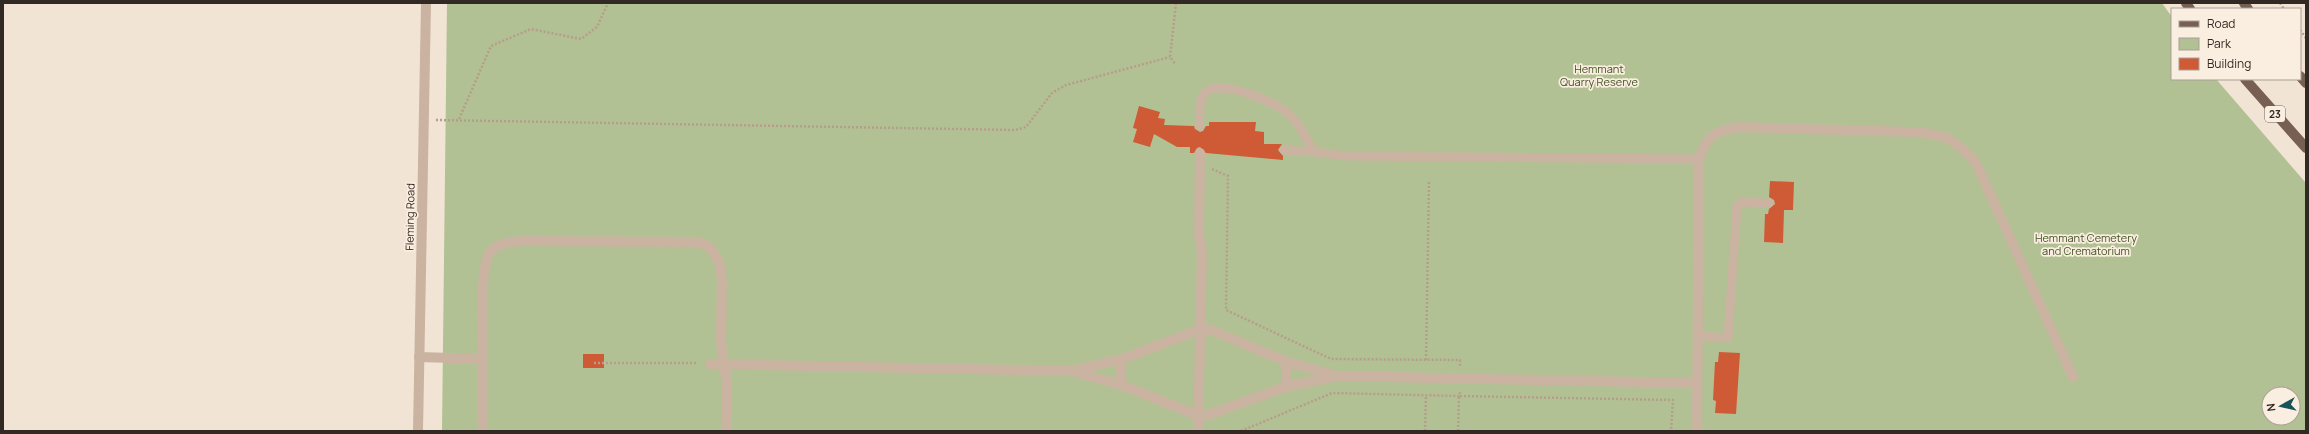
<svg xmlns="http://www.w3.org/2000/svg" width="2309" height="434" font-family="Manrope,sans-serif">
	<rect width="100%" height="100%" fill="#f2e4d4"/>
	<path fill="#b2c194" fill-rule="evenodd" d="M 447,3 L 2162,3 L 2172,17 L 2172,79 L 2216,79 L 2306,183 L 2306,431 L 442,431 ZM 2269,394 L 2293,394 L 2293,418 L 2269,418 Z"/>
	<g fill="#ce5a36">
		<path d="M 1139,106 L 1160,112 L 1158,118 L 1165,119 L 1164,125 L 1194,126 L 1195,129 L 1200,132 L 1203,131 L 1206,126 L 1209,126 L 1209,122 L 1256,122 L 1255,131 L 1264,132 L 1264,144 L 1282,144 L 1278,150 L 1283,156 L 1283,160 L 1206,153 L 1200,147 L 1197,148 L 1194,153 L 1190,153 L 1190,147 L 1177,147 L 1154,134 L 1150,147 L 1133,142 L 1137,129 L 1133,128 Z"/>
		<path d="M 1770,181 L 1794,182 L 1793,210 L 1784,210 L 1783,243 L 1764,242 L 1765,214 L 1768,214 L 1769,209 L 1775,204 L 1774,200 L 1769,197 Z"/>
		<path d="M 1719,352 L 1740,353 L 1736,414 L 1715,413 L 1716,401 L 1713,400 L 1715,362 L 1718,362 Z"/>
		<rect x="583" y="354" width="21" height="14"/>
	</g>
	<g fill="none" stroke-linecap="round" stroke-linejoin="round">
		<g stroke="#b69d8a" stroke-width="2.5" stroke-dasharray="2 2" stroke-linecap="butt">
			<path d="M 1176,3 L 1170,57 L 1176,65"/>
			<path d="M 2280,3 L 2284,9"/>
			<path d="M 2300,30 L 2306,38"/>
			<path d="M 459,119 L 491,46 L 531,29 L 581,39 L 597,27 L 608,3"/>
			<path d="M 436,120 L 1015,130 L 1026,127 L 1052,93 L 1066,85 L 1170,57"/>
			<path d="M 1212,169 L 1228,176 L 1226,310 L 1331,359 L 1460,360 L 1460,367"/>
			<path d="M 1426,360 L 1429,181"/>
			<path d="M 594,363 L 698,363"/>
			<path d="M 1241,431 L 1332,393 L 1459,396 L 1460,392"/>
			<path d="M 1425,431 L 1426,395"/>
			<path d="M 1458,431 L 1459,396 L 1673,400 L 1671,431"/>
		</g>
		<g stroke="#cab3a0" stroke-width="9">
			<path d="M 1200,126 C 1200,116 1198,101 1205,93 C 1219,77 1279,103 1291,116 C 1301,126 1307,141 1315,152 L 1284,150"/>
			<path d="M 1315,152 L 1346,156 L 1699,159"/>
			<path d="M 1697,336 L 1728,338 L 1737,206 L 1741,202 L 1769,203"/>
		</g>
		<g stroke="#cab3a0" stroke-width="10">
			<path d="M 419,357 L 482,359 L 482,431"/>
			<path d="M 482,359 C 483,336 479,269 490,252 C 497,243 511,242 521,241 L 697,242 L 710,247 L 719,261 L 722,278 L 721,342 L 727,385 L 727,431"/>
			<path d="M 710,364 L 1071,371 L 1122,385 L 1199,416 L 1208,415 L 1285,387 L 1337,376 L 1285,361 L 1211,330 L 1201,329 L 1122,359 L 1071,371"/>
			<path d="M 1337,376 L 1697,383"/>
			<path d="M 1122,385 L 1120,372 L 1122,359"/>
			<path d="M 1285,387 L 1287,374 L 1285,361"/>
			<path d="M 418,431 L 426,3"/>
			<path d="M 1198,431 L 1202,254 L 1199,234 L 1200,153"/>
			<path d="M 1697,431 L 1699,159 C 1708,134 1713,133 1737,127 L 1914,132 C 1948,135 1953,138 1976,163 L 2073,377"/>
		</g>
		<g stroke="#775f53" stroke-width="10">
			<path d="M 2186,3 L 2190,9"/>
			<path d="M 2244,3 L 2248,9"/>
			<path d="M 2300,76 L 2306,83"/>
			<path d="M 2245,79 L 2306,148"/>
		</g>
	</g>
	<g text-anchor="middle" stroke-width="3.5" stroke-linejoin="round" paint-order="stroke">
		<rect fill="#faeee0" stroke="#6f645c" stroke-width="1" x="2265" y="106" width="20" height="16" rx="3"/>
		<g font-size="10" font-weight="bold" fill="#332924">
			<text x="2275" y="118">23</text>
		</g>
		<g font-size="11" fill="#435326" stroke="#faeee0">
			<text x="1599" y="73">Hemmant<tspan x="1599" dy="13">Quarry Reserve</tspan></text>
			<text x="2086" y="242">Hemmant Cemetery<tspan x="2086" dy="13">and Crematorium</tspan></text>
		</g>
		<g font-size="11" fill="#332924" stroke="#faeee0">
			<text transform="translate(410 217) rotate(-89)" y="4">Fleming Road</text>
		</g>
	</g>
	<rect width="2309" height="434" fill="none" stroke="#332924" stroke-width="8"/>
	<rect x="2171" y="8" width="130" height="72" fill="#faeee0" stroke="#aa9f95"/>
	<rect x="2179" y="21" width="20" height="6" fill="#775f53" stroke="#aa9f95"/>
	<text x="2207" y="28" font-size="12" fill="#332924">Road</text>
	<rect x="2179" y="38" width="20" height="12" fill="#b2c194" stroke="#aa9f95"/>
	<text x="2207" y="48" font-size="12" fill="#332924">Park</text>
	<rect x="2179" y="58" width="20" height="12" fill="#ce5a36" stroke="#aa9f95"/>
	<text x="2207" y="68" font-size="12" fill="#332924">Building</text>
	<g transform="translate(2281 406) rotate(262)"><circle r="19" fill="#faeee0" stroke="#aa9f95"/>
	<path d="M0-3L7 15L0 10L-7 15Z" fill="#175357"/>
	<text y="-6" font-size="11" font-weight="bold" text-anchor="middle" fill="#332924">N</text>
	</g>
</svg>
